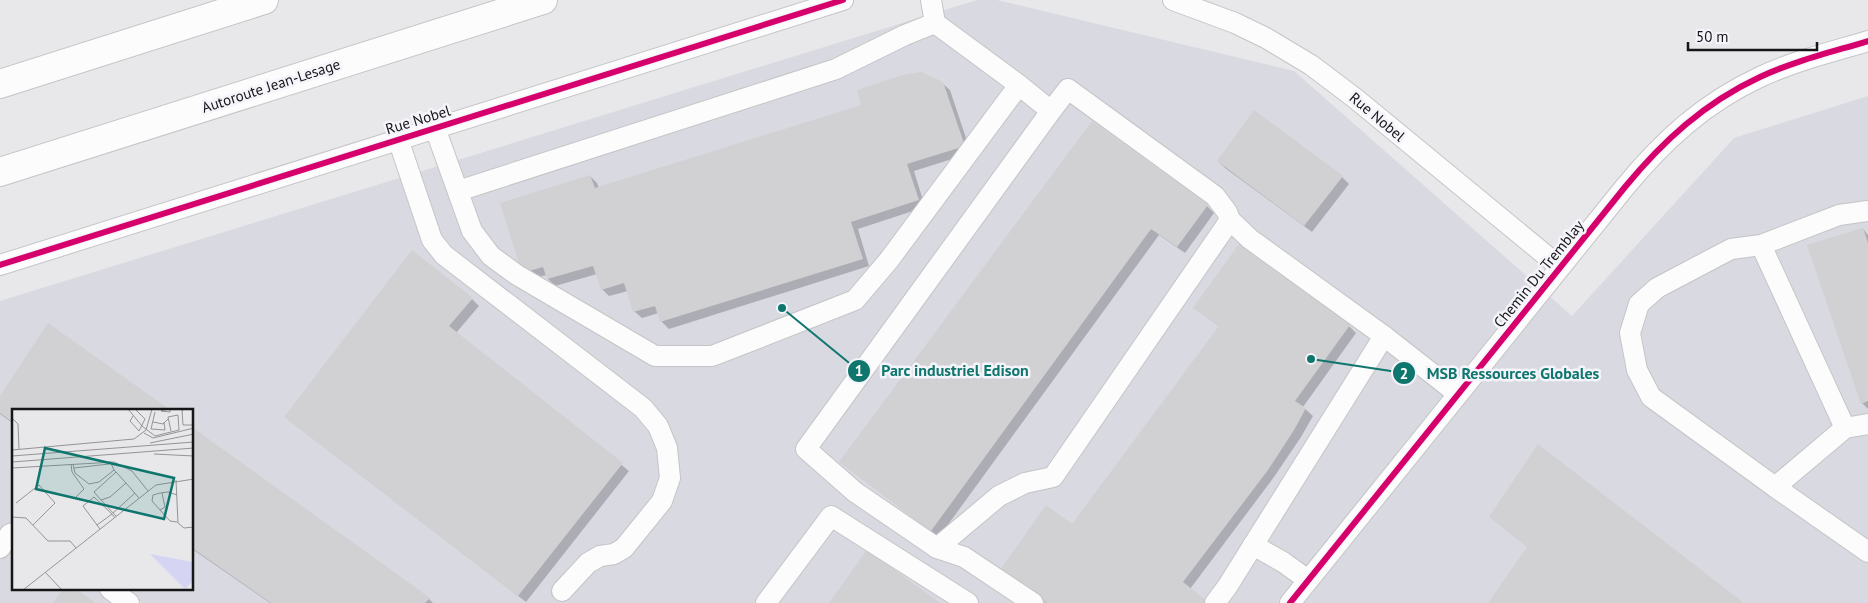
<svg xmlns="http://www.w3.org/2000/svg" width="1868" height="603" font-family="'PT Sans',sans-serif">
	<rect width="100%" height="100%" fill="#e8e8eb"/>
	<path fill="#d8d9e1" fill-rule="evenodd" d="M 977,0 L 997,0 L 1294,71 L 1572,316 L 1734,138 L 1868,96 L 1868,603 L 0,603 L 0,301 ZM 14,410 L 192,410 L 192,589 L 14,589 Z"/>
	<g fill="#0003">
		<path d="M 942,83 L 950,90 L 971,153 L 914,171 L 925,207 L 858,229 L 869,266 L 669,329 L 662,322 L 659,313 L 642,318 L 634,311 L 628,291 L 609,296 L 602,289 L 597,274 L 555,286 L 548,279 L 547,275 L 530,279 L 523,272 L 590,176 L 597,183 L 599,188 Z"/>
		<path d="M 1092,122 L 1207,206 L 1214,213 L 1185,253 L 1159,235 L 939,537 L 848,468 Z"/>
		<path d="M 1218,161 L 1342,177 L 1349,184 L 1312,232 L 1225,168 Z"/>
		<path d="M 1863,229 L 1868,235 L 1868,409 L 1862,403 Z"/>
		<path d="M 472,299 L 479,306 L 456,333 L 629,471 L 526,602 L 285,417 Z"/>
		<path d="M 1195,308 L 1349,326 L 1356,333 L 1303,407 L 1313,416 L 1301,437 L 1274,477 L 1190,589 L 1208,603 L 1046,603 L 1002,569 L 1072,526 L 1220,327 Z"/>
		<path d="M 48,325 L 167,410 L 14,410 L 14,424 L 0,414 L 0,398 Z"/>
		<path d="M 192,429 L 429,599 L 433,603 L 270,603 L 192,549 Z"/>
	</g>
	<g fill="#d1d1d3">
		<path d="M 921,72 L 943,82 L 965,146 L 907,164 L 919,200 L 851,222 L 863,259 L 660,322 L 655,306 L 633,312 L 624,283 L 601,290 L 593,266 L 547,279 L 543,267 L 522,273 L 500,203 L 590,175 L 595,188 L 861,105 L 857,90 L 903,75 Z"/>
		<path d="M 1254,110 L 1343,176 L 1304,226 L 1217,161 Z"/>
		<path d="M 1092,121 L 1208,205 L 1177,247 L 1151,229 L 931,531 L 839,462 Z"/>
		<path d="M 1863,228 L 1868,243 L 1868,401 L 1861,404 L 1807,245 Z"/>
		<path d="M 1239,244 L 1350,325 L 1295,401 L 1306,408 L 1294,430 L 1268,470 L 1183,582 L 1206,600 L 1204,603 L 1047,603 L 1001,569 L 1046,505 L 1072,524 L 1219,326 L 1193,308 Z"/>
		<path d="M 412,250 L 473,298 L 449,326 L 623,463 L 518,596 L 284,417 Z"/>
		<path d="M 48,323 L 170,410 L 14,410 L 14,423 L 0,413 L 0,396 Z"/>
		<path d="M 192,427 L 430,598 L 425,603 L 271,603 L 192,548 Z"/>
		<path d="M 1538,444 L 1744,603 L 1488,603 L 1527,547 L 1489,517 Z"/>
		<path d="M 867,550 L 940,603 L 829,603 Z"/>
		<path d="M 63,589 L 76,589 L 96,603 L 53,603 Z"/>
	</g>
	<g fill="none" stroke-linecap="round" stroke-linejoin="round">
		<defs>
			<g id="minor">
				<path d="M 1173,0 L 1235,23 L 1266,38 L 1311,65 L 1356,99 L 1560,267"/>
				<path d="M 1019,85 L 1051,111 L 806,449 L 855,492 L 937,548 L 999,496 L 1025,483 L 1053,477 L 1230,220 L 1227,212 L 1215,196 L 1068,89 L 1051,111"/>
				<path d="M 435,128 L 472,231 L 491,256 L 517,275 L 655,356 L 712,356 L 855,300 L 889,260 L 1019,85 L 935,23 L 931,0"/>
				<path d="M 398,139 L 432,240 L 444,255 L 643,408 L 658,426 L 667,448 L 670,478 L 662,501 L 624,548 L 614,554 L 600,556 L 588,563 L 562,591"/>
				<path d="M 458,191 L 836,69 L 905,35 L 935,23"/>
				<path d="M 1230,220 L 1250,239 L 1384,336 L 1458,394"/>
				<path d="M 1761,245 L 1845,428 L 1775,487 L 1651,397 L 1637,370 L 1630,333 L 1639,304 L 1657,288 L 1731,249 L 1761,245 L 1839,215 L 1868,211"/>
				<path d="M 0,265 L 843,0"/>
				<path d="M 1845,428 L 1868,424"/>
				<path d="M 1775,487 L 1868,552"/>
				<path d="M 1253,545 L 1283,562 L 1308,580"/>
				<path d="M 0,548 L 10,534 L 14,533"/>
				<path d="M 937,548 L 964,557 L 1033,603"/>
				<path d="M 110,589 L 129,603"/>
				<path d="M 766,603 L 831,516 L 968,603"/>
				<path d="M 1215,603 L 1227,587 L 1384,336"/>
				<path d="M 1290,603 L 1625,187 C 1663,141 1704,103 1760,77 C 1794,61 1832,52 1868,41"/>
			</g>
			<g id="highway">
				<path d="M 0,84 L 264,0"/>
				<path d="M 0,172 L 543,0"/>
			</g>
		</defs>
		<use href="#minor" stroke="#c5c5c7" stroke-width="22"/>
		<use href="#highway" stroke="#c5c5c7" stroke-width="30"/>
		<use href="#minor" stroke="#fcfcfc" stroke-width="20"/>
		<use href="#highway" stroke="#fcfcfc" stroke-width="28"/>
		<defs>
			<g id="cycleway">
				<path d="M 0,265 L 843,0"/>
				<path d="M 1290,603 L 1625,187 C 1663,141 1704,103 1760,77 C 1794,61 1832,52 1868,41"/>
			</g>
		</defs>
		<use href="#cycleway" stroke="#f4f4fa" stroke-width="9"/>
		<use href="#cycleway" stroke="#d6006c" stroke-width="6"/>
	</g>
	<g text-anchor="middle" stroke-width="5" stroke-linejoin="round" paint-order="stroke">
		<g font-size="15" fill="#161618" stroke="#f4f4fa">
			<text transform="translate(271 86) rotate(-18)" y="5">Autoroute Jean-Lesage</text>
			<text transform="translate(1377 117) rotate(40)" y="5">Rue Nobel</text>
			<text transform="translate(418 120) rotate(-17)" y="5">Rue Nobel</text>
			<text transform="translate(1539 274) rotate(-51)" y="5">Chemin Du Tremblay</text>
		</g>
	</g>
	<g transform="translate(12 409)">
		<rect width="181" height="181" fill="#e8e8eb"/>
		<path d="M 138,145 L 181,153 L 181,172 L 173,180 Z" fill="#d5d4f3"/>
		<path fill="none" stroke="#949497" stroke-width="1" d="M 116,0 L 130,17 L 143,27 L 167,21 L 166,6 L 156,8 L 159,22M 156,0 L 149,2 L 158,3 L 158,0M 175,0 L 170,1 L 171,16 L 182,16M 143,3 L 139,20 L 153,21 L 152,13M 121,7 L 118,12 L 127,22 L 133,10 L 123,0M 0,9 L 6,15 L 7,40M 141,13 L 151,15 L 156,10M 132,24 L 141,29 L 182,19M 138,34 L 182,25M 0,41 L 122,30 L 134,21 L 140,0M 142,45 L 182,47M 0,47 L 182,33M 0,53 L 182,39M 59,55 L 60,63 L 72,80 L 63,89M 61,55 L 63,64 L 77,75 L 87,73 L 102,61 L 98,52M 0,59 L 102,53 L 120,62 L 136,82M 62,59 L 97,55M 102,61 L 104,63 L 82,83 L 89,91 L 98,88 L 114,74 L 104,63M 164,71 L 166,114 L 172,119 L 182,118M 114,74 L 127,89M 150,84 L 153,98 L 148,101 L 140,92 L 141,86 L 148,84 L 156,83 L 165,86M 89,91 L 104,107M 4,94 L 27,76 L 43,94 L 21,116M 148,101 L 158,112 L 165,113M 101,104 L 123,84M 0,108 L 14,109 L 36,132 L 58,132 L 64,139M 85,116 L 71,97 L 82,88 L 100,105M 88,120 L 85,116 L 100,105 L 103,109M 33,163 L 50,181M 11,181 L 144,76 L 182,70"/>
		<path fill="#0f766e" fill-opacity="0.15" stroke="#0f766e" stroke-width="2.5" d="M 33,39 L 162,69 L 152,110 L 24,80 Z"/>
		<rect width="181" height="181" fill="none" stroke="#161618" stroke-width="2.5"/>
	</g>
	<path fill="none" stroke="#0f766e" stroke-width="2" d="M782 308L859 371M1311 359L1404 373"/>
	<g fill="#0f766e" stroke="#f4f4fa" stroke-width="2">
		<circle cx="782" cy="308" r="5"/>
		<circle cx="1311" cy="359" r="5"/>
		<circle cx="859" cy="371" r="12"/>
		<circle cx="1404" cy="373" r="12"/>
	</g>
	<g font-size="15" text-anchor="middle" font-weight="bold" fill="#fff">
		<text x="859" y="376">1</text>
		<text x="1404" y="379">2</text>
	</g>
	<g font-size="16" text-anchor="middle" font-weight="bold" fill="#0f766e" stroke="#f4f4fa" stroke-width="5" stroke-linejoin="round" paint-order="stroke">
		<text x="955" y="376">Parc industriel Edison</text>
		<text x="1513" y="379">MSB Ressources Globales</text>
	</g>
	<path d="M1688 42v8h129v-8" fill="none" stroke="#161618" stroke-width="2.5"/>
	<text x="1696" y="42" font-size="15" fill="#161618" stroke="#f4f4fa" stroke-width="4" paint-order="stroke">50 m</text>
</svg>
